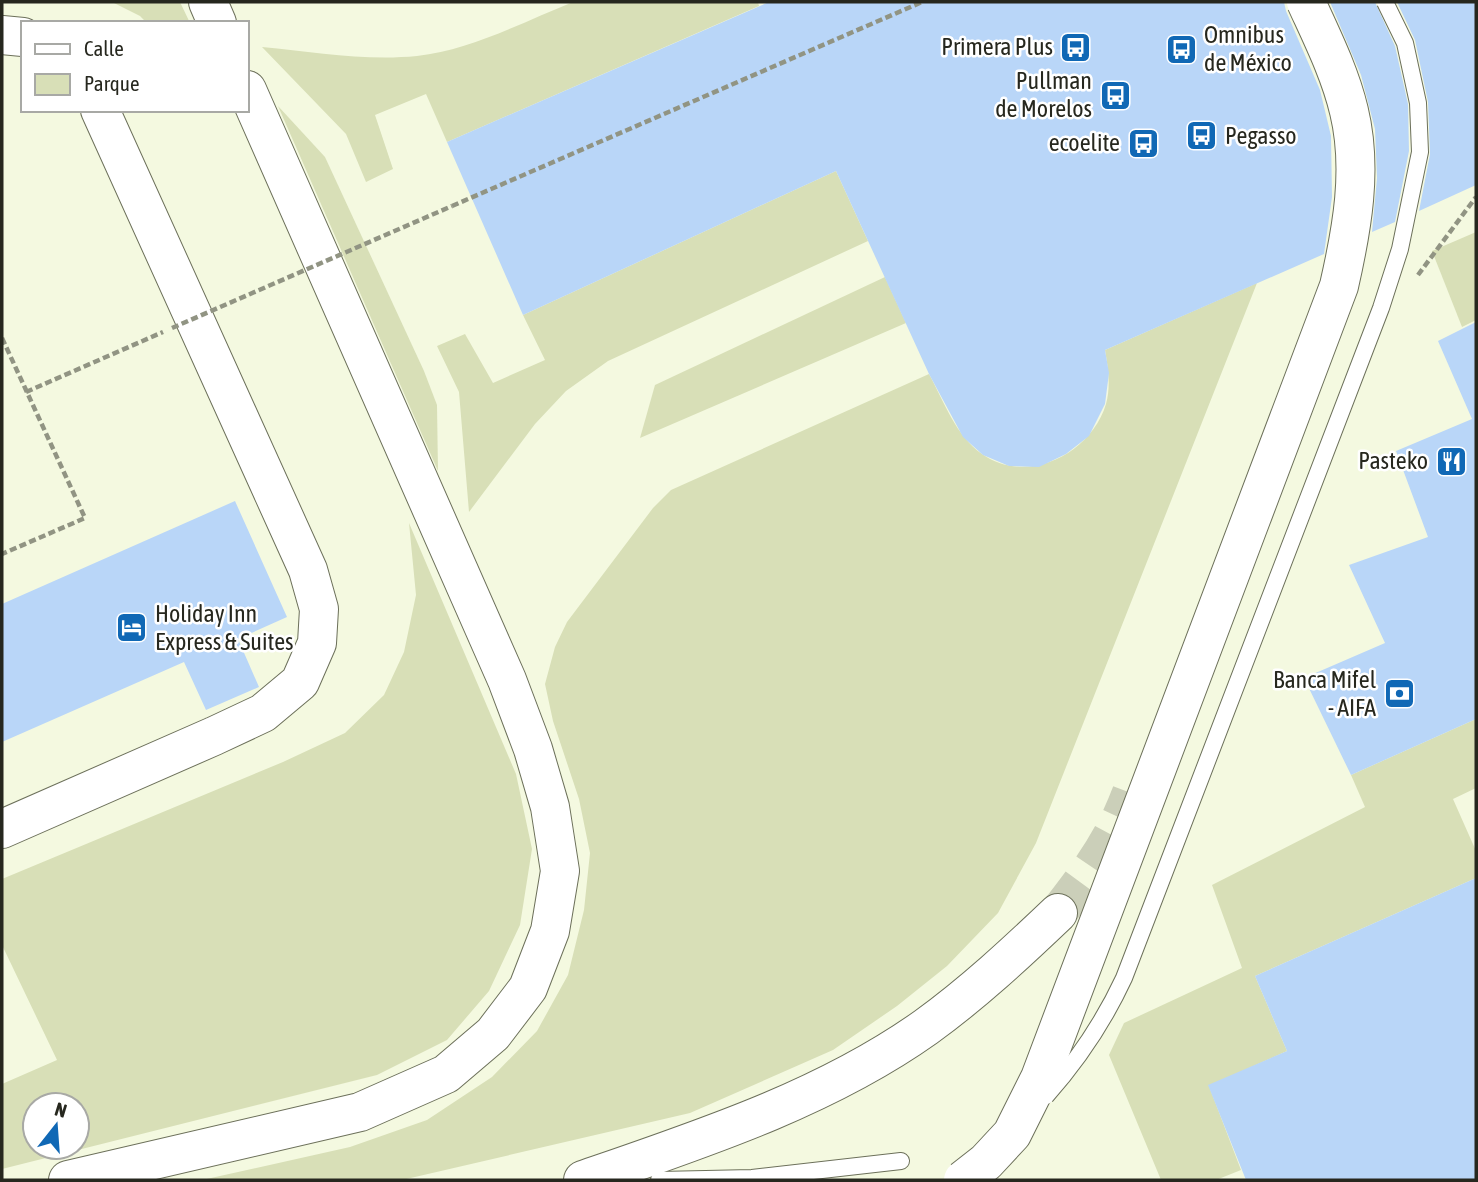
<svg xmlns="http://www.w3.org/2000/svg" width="1478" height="1182" font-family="'Asap Condensed',sans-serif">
	<rect width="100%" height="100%" fill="#f4f9e0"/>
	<g fill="#d8dfb7" fill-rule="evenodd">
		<path d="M 112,2 L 180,2 L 190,23 L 147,23 L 140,16 Z"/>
		<path d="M 573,2 L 758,2 L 759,6 L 447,142 L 426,94 L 375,115 L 393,169 L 366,182 L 346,134 L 262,47 C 313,52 366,61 417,56 C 471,50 523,22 573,2 Z"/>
		<path d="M 278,106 L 325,157 L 424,371 L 437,405 L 438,471 Z"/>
		<path d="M 836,171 L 868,241 L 608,361 L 566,391 L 535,424 L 469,512 L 459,392 L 437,346 L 465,334 L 493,383 L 545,360 L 523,315 Z"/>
		<path d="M 1476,232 L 1476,320 L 1462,327 L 1432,251 Z"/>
		<path d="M 885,277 L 906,323 L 640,438 L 655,385 Z"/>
		<path d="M 1257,283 L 1036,843 L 998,913 L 947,966 L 897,1006 L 833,1050 L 690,1113 L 402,1180 L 202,1180 L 350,1147 L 427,1120 L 492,1077 L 537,1031 L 568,975 L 584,910 L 590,853 L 579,799 L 553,721 L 545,684 L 555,647 L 567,622 L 653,508 L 671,490 L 929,374 C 944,402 956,436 982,454 C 1027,486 1091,454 1106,404 C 1111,386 1108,368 1105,350 Z"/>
		<path d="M 409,523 L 516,774 L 532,849 L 520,925 L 489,991 L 447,1040 L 377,1075 L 2,1169 L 2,1084 L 57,1060 L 2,945 L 2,879 L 283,762 L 345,733 L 384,695 L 404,652 L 416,595 ZM 35,1105 L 77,1105 L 77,1147 L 35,1147 Z"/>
		<path d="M 1476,719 L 1476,788 L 1453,799 L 1476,851 L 1476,878 L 1255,976 L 1287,1051 L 1209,1086 L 1241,1170 L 1216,1180 L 1161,1180 L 1109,1055 L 1124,1023 L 1242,968 L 1212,885 L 1365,807 L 1351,775 Z"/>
	</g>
	<g fill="#b9d6f8">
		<path d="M 769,2 L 1284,2 L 1286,11 L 1320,90 L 1331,136 L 1332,197 L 1324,254 L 1105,350 L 1109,373 L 1105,404 L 1089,436 L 1066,454 L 1039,467 L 1009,466 L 983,455 L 963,437 L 929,374 L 836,171 L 523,315 L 447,142 Z"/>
		<path d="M 1330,2 L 1375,2 L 1395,46 L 1408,104 L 1409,151 L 1395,222 L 1372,232 L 1377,178 L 1375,129 L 1361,75 Z"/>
		<path d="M 1397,2 L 1476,2 L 1476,185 L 1419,211 L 1430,154 L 1428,102 L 1415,40 Z"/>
		<path d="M 1476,322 L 1476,719 L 1351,775 L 1304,678 L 1385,643 L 1349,565 L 1428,537 L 1396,451 L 1472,419 L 1438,341 Z"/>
		<path d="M 235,501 L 287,617 L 238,639 L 259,687 L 206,710 L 184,662 L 2,742 L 2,604 Z"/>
		<path d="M 1476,878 L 1476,1180 L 1246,1180 L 1208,1085 L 1287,1051 L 1255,976 Z"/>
	</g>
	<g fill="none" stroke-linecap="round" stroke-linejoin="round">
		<path stroke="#cbcfb9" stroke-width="38" stroke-dasharray="38 19" stroke-linecap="butt" d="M 1058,913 C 1089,873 1113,841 1131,793"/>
		<defs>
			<path id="lane" d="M 659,1180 L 752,1178 L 901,1161"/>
			<g id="secondary">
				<path d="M 208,2 L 217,23"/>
				<path d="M 2,35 L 23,37"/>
				<path d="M 2,829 L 214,736 L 263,713 L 300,682 L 317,643 L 319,609 L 308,570 L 100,110"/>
				<path d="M 68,1180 L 360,1112 L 446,1074 L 493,1034 L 528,988 L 550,931 L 560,871 L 550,807 L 533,749 L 507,680 L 247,90"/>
				<path d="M 583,1180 C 699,1140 825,1099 926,1027 C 973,993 1016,953 1058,913"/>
			</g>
		</defs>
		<use href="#lane" stroke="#6c705a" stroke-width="18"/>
		<use href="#secondary" stroke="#6c705a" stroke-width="40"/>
		<g stroke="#919483" stroke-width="4.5" stroke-dasharray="7 3.5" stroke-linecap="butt">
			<path d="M 452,206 L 922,2"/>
			<path d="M 1418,275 L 1476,197"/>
			<path d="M 2,338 L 85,518 L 2,554"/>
			<path d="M 26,392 L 163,332"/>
		</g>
		<use href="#lane" stroke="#fff" stroke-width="16"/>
		<use href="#secondary" stroke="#fff" stroke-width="38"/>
		<defs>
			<path id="lane-bridge" d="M 1046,1096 C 1078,1060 1104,1021 1124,978 L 1381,308 L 1400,249 L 1420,152 L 1418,103 L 1405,43 L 1385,2"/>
			<path id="secondary-bridge" d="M 963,1180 L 986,1162 L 1012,1134 L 1040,1078 L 1339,286 C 1352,229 1363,169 1349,111 C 1340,73 1322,37 1306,2"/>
		</defs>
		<use href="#lane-bridge" stroke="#6c705a" stroke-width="18" stroke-linecap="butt"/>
		<use href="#secondary-bridge" stroke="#6c705a" stroke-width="40" stroke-linecap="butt"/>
		<path stroke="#919483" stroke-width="4.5" stroke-dasharray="7 3.5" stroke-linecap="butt" d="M 172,328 L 452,206"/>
		<use href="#lane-bridge" stroke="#fff" stroke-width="16"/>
		<use href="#secondary-bridge" stroke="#fff" stroke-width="38"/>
	</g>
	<defs>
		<symbol id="bus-square" viewBox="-11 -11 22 22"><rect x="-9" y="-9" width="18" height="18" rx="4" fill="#1068b5" stroke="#fff"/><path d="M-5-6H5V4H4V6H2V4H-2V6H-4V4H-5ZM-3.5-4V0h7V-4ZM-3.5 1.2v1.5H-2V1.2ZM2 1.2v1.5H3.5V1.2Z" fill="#fff"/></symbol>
		<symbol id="restaurant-square" viewBox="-11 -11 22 22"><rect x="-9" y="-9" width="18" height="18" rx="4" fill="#1068b5" stroke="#fff"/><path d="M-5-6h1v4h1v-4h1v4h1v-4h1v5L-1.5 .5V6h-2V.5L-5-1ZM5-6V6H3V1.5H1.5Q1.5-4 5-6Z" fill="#fff"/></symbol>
		<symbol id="hotel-square" viewBox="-11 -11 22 22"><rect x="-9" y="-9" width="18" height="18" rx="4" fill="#1068b5" stroke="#fff"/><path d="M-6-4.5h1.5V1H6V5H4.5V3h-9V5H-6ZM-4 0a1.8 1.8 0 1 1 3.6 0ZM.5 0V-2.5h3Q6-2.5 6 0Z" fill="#fff"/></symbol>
		<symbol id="bank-square" viewBox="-11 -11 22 22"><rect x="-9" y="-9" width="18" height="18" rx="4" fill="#1068b5" stroke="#fff"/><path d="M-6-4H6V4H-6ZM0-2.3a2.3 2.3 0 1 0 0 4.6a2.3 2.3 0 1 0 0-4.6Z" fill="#fff"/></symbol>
	</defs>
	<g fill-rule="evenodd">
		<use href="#bus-square" x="1058" y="30" width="35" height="35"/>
		<use href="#bus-square" x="1164" y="32" width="35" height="35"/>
		<use href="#bus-square" x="1098" y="78" width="35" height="35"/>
		<use href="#bus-square" x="1184" y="118" width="35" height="35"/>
		<use href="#bus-square" x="1126" y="126" width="35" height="35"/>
		<use href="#restaurant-square" x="1434" y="444" width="35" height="35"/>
		<use href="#hotel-square" x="114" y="610" width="35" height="35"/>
		<use href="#bank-square" x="1382" y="676" width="35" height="35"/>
	</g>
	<g text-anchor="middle" stroke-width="5" stroke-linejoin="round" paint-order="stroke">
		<g font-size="24" fill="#26271e" stroke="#fff" text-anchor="end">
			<text x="1204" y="43" text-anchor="start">Omnibus<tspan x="1204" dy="28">de México</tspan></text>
			<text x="1053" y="55">Primera Plus</text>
			<text x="1092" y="89">Pullman<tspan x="1092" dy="28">de Morelos</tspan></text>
			<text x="1225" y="144" text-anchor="start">Pegasso</text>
			<text x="1120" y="151">ecoelite</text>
			<text x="1428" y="469">Pasteko</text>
			<text x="155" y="622" text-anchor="start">Holiday Inn<tspan x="155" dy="28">Express &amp; Suites</tspan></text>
			<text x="1376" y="688">Banca Mifel<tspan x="1376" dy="28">- AIFA</tspan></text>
		</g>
	</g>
	<rect width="1478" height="1182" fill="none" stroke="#26271e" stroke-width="7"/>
	<rect x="21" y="21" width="228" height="91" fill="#ffffff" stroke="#a8a9a5" stroke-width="2"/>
	<rect x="35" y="44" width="35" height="10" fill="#ffffff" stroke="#a8a9a5" stroke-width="2"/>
	<text x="84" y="56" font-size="21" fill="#26271e">Calle</text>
	<rect x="35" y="74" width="35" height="21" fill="#d8dfb7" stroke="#a8a9a5" stroke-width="2"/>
	<text x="84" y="91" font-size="21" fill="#26271e">Parque</text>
	<g transform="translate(56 1126) rotate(17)"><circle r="33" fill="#ffffff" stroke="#a8a9a5" stroke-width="2"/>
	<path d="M0-5L12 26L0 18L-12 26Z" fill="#1068b5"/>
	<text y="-10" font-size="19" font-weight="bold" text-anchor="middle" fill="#26271e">N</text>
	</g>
</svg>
